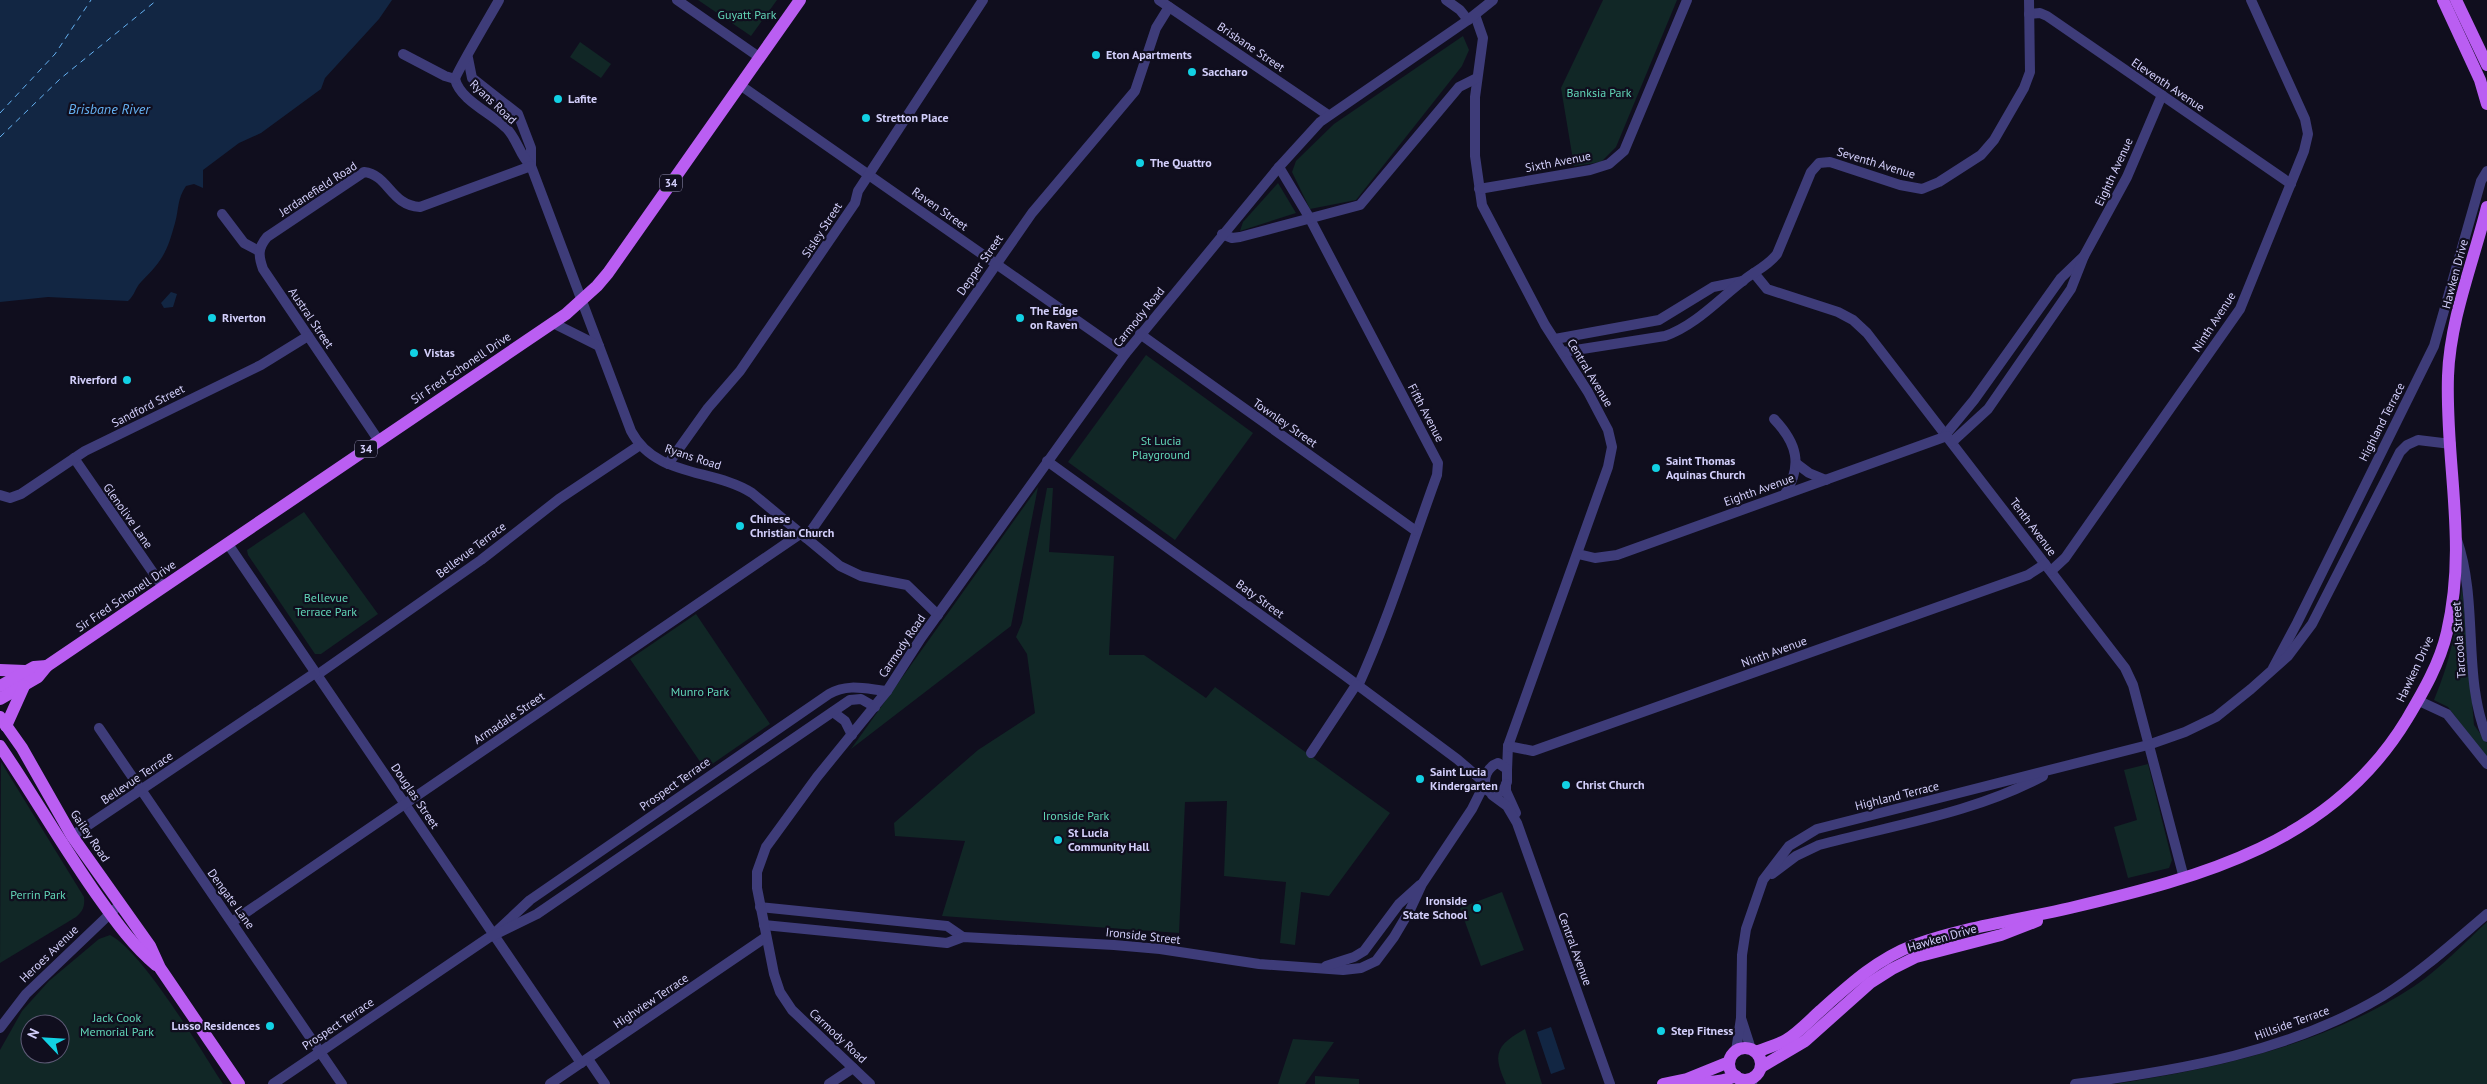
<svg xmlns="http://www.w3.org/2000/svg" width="2487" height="1084" font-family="'PT Sans',sans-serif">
	<rect width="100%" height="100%" fill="#100e1e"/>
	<g fill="#112726" fill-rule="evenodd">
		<path d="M 698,0 L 777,0 L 751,36 Z"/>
		<path d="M 1603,0 L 1677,0 L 1616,147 L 1601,162 L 1574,166 L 1561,88 Z"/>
		<path d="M 1463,36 L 1469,50 L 1462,66 L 1356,200 L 1310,209 L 1292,172 L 1296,161 L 1334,124 Z"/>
		<path d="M 580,42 L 611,64 L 601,78 L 570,57 Z"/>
		<path d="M 1278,183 L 1296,213 L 1240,231 L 1243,222 Z"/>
		<path d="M 1146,355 L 1253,433 L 1175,540 L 1068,462 Z"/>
		<path d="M 1038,487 L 1011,626 L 851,749 Z"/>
		<path d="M 1047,488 L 1053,488 L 1049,552 L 1114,556 L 1109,655 L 1144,655 L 1206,698 L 1215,687 L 1390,813 L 1329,896 L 1301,892 L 1295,945 L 1280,943 L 1286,882 L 1224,876 L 1227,801 L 1185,802 L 1179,933 L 942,916 L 965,841 L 895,836 L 894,823 L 978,750 L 1035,713 L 1027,654 L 1016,637 L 1022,623 Z"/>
		<path d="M 304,512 L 378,614 L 321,654 L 315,654 L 248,555 L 247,550 Z"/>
		<path d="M 2462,586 L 2474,725 L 2487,743 L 2487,758 L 2448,707 L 2434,700 C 2450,662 2457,627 2462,586 Z"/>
		<path d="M 696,614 L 770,724 L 705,769 L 630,659 Z"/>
		<path d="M 1,762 L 84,897 C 85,906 83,911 76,917 L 0,963 Z"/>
		<path d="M 2148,764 L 2172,860 L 2169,868 L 2128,878 L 2114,827 L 2137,820 L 2124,770 Z"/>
		<path d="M 1502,892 L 1524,950 L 1481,966 L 1460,908 Z"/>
		<path d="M 2487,922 L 2487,1084 L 2115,1084 C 2218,1068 2324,1045 2413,987 C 2440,969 2463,944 2487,922 Z"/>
		<path d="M 110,935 C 144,953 200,1049 223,1084 L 0,1084 L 0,1050 L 22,1011 L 49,981 L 99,939 ZM 30,1024 L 60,1024 L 60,1054 L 30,1054 Z"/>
		<path d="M 1525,1029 L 1542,1084 L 1506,1084 C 1492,1054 1496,1045 1525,1029 Z"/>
		<path d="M 1293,1039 L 1334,1042 L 1305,1084 L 1278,1084 Z"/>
		<path d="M 1315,1076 L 1359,1079 L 1359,1084 L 1315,1084 Z"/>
	</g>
	<g fill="#122643">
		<path d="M 0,0 L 392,0 L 379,19 L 325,78 L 321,89 L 261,133 L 239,143 L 203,170 L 203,188 L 194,184 L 186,186 C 177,199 179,209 175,223 C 167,252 163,260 141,282 C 135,288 135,295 128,301 L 48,297 L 0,302 Z"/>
		<path d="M 171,292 L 177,294 L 173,307 L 164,308 L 161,303 Z"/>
		<path d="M 1551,1027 L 1565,1069 L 1551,1074 L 1537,1032 Z"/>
	</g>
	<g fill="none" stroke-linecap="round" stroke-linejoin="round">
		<g stroke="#65b2f3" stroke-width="1" stroke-dasharray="6 5" stroke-linecap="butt">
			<path d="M 0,113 L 55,54 L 91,0"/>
			<path d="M 0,137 L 60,79 L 157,0"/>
		</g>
		<g stroke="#3e3c79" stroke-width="10">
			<path d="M 677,0 L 759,57"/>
			<path d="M 1159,0 L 1328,115"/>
			<path d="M 1446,0 L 1460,10 L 1468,20"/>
			<path d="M 2029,14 L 2040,13 L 2047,16 L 2291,184"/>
			<path d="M 1475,15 L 1483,38 L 1475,97 L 1475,156 L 1482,205 L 1545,325 L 1588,392 L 1608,430 L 1612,447 L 1608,467 L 1508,746 L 1507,770"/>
			<path d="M 403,54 L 445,76 L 455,79"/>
			<path d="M 468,58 L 472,78 L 518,114 L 531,148 L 531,166"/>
			<path d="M 455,79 C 460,100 491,113 505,127 C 517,137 519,155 531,166 L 631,431 C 656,478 713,468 752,493 L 840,566 L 861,576 L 907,585 L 938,615"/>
			<path d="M 455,79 C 456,73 493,11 499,0"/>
			<path d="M 740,85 L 1125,354"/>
			<path d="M 1279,167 L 1309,217 L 1438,463 L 1437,475 C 1411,546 1389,618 1358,686"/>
			<path d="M 1479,189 L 1590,170 L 1609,164 L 1624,151 L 1687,0"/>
			<path d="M 222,214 L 244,243 L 259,251"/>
			<path d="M 1222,234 L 1232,238 L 1240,237 L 1360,205 L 1459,87 L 1477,78"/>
			<path d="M 1754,273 L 1767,289 L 1838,312 L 1853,320 L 1867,333 L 2125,668 L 2133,685 L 2184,878"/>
			<path d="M 553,323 L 599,346"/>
			<path d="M 1140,334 L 1416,531"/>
			<path d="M 1555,339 L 1659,320 L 1713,287 L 1743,281"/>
			<path d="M 1563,352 L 1665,336 C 1696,325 1719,299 1744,280 C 1755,271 1768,266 1777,254 L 1811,172 L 1819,163 L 1830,162 L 1900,185 L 1922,189 L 1939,182 L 1981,155 L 1994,140 L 2024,88 L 2030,72 L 2029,0"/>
			<path d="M 1774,419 C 1797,443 1803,465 1785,494"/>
			<path d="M 1946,434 L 1974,400 L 2061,278 L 2084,256"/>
			<path d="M 379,441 L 263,269 C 258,255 258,248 267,237 L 364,172 C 389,175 390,205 420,207 L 531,166"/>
			<path d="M 1952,442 L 1988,409 L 2071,289 L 2084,256 L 2127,177 L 2162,95"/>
			<path d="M 74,458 L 163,587"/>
			<path d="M 1047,461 L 1344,675 L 1457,759 L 1485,783"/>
			<path d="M 668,464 L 708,408 L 740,371 L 855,203 L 858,191 L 983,0"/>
			<path d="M 1797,464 L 1809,473 L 1826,480"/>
			<path d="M 0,495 L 10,498 L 21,494 L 85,451 L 261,365 L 308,336"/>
			<path d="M 806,538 L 1032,213 L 1135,91 L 1156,28 L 1169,7"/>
			<path d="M 2457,540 C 2479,604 2462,677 2487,737"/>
			<path d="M 228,544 L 581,1063"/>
			<path d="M 1578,554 L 1595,558 L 1617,555 L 1947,436"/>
			<path d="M 2051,571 L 2065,558 L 2240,309 L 2304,151 L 2308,134 L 2305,119 L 2251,0"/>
			<path d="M 2273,668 L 2297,623 L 2434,346 L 2481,181 L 2487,171"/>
			<path d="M 317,675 L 481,560 L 559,499 L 640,445"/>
			<path d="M 2417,700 L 2447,714 L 2487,764"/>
			<path d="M 833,712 L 845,721 L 852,735"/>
			<path d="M 99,728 L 342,1084"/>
			<path d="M 1508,746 L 1533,751 L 2028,575 L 2045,564"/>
			<path d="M 1311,753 L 1356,685"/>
			<path d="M 1498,763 L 1507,769 L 1507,782 L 1503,791 L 1494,795 L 1487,790 C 1482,779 1487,767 1498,763 Z"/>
			<path d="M 1506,784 L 1506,791 L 1516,813"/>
			<path d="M 1492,795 L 1507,806 L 1517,823 L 1610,1084"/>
			<path d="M 72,836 L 315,673"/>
			<path d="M 1772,874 L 1796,856 L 1819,845 C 1894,825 1974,813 2043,776"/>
			<path d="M 760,907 L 947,926 L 963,937"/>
			<path d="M 232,922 L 800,534"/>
			<path d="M 764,925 L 947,943 L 963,937 L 1114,945 L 1160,949 L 1259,964 L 1343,970 L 1361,968 L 1376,961 L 1394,937 L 1410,910 L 1422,884 L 1472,809 L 1485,783"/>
			<path d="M 497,931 L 530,900 L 829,694 C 848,683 866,689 887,691"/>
			<path d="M 1326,966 L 1354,957 L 1364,951 L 1399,904 L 1420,885"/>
			<path d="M 1741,1018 L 1751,1049"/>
			<path d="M 0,1028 L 26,994 L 115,909"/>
			<path d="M 1736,1051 L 1741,1018 L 1742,955 L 1746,929 L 1763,880 L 1789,846 L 1817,829 L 2148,745 L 2185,732 L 2216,717 L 2251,689 L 2288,656 L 2312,624 L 2400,452 L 2407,445 L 2418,440 L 2451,444"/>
			<path d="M 588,1059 L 605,1084"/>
			<path d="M 273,1084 L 488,938 L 537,914 L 850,700 L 861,699 L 875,707"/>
			<path d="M 550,1084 L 766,937"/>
			<path d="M 829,1084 L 853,1068"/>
			<path d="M 870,1084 L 792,1010 L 780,992 L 774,974 L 757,888 L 757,872 L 766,847 L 817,777 L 887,691 L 921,638 L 1125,354 L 1279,167 L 1320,122 L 1468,20 L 1493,0"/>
			<path d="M 1752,1084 L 1753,1077"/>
			<path d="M 2075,1084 C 2181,1070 2290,1052 2383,996 C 2420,973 2454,942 2487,914"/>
		</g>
		<g stroke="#ba5ef2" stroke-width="12">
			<path d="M 2443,0 L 2480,80 L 2487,104"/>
			<path d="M 2456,0 L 2487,65"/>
			<path d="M 0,670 L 25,671"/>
			<path d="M 0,686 L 34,667 L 47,666"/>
			<path d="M 0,699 L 38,677 L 47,666 L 566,314 L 597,286 L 608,273 L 800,0"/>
			<path d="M 0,717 L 22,748 L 72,836 L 150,946 L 160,968 L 239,1084"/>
			<path d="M 6,726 L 24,686"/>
			<path d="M 0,746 C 34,796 64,849 99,898 C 116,922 134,947 156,965"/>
			<circle cx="1745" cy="1064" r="16"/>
			<path d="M 1756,1052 C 1766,1048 1777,1045 1786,1040 C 1798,1033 1809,1021 1820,1011 C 1849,985 1877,959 1914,945 C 1964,927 2018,920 2070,908 C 2202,877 2332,843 2407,719 C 2423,692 2440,663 2447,632 C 2468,542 2445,464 2448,376 C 2450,319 2473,263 2487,207"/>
			<path d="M 1761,1067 L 1805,1041 L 1870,983 L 1892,969 L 1916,957 L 2001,935 L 2037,921"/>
			<path d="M 1689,1080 C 1705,1083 1720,1083 1736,1076"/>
			<path d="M 1663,1084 L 1687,1079 L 1729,1062"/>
		</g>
	</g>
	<g fill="#12d1e4" stroke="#100e1e" stroke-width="2">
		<circle cx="1096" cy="55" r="5"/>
		<circle cx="1192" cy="72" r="5"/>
		<circle cx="558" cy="99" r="5"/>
		<circle cx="866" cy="118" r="5"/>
		<circle cx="1140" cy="163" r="5"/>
		<circle cx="212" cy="318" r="5"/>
		<circle cx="1020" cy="318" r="5"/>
		<circle cx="414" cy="353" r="5"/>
		<circle cx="127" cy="380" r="5"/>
		<circle cx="1656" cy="468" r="5"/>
		<circle cx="740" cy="526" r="5"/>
		<circle cx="1420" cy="779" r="5"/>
		<circle cx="1566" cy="785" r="5"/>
		<circle cx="1058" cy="840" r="5"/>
		<circle cx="1477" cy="908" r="5"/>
		<circle cx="270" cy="1026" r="5"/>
		<circle cx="1661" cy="1031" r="5"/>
	</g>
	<g text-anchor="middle" stroke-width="4.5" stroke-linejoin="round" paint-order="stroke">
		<g fill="#100e1e" stroke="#9895b9" stroke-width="1">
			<rect x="660" y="174.5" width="22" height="17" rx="4"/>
			<rect x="355" y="440.5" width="22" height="17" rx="4"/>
		</g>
		<g font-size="11" font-weight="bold" fill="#d3cffb">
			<text x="671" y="187">34</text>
			<text x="366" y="453">34</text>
		</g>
		<g font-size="12" fill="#61d5b7" stroke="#100e1e">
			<text x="747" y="19">Guyatt Park</text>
			<text x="1599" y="97">Banksia Park</text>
			<text x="1161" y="445">St Lucia<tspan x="1161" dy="14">Playground</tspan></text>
			<text x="326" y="602">Bellevue<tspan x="326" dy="14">Terrace Park</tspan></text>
			<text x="700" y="696">Munro Park</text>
			<text x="1076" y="820">Ironside Park</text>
			<text x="38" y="899">Perrin Park</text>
			<text x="117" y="1022">Jack Cook<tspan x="117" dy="14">Memorial Park</tspan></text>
		</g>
		<g font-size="12" fill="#d3cffb" stroke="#100e1e">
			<text transform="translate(1251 47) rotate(34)" y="4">Brisbane Street</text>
			<text transform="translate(2168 85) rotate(34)" y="4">Eleventh Avenue</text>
			<text transform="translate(493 102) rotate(43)" y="4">Ryans Road</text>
			<text transform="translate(1558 162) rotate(-11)" y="4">Sixth Avenue</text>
			<text transform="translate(1876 163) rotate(17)" y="4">Seventh Avenue</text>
			<text transform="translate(2114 172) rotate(-65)" y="4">Eighth Avenue</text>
			<text transform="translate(318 189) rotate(-33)" y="4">Jerdanefield Road</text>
			<text transform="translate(940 209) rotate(35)" y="4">Raven Street</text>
			<text transform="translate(822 230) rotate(-57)" y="4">Sisley Street</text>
			<text transform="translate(980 265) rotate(-55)" y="4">Depper Street</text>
			<text transform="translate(2455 274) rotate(-75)" y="4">Hawken Drive</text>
			<text transform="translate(1139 317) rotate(-51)" y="4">Carmody Road</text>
			<text transform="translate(311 318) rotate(56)" y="4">Austral Street</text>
			<text transform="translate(2214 322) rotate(-57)" y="4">Ninth Avenue</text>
			<text transform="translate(461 368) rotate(-34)" y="4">Sir Fred Schonell Drive</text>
			<text transform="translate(1590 373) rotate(59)" y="4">Central Avenue</text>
			<text transform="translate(148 406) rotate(-27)" y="4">Sandford Street</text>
			<text transform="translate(1426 413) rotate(62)" y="4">Fifth Avenue</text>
			<text transform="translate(2382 422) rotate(-63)" y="4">Highland Terrace</text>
			<text transform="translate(1285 423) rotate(35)" y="4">Townley Street</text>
			<text transform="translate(693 457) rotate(18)" y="4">Ryans Road</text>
			<text transform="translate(1759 490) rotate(-20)" y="4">Eighth Avenue</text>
			<text transform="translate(128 516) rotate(55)" y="4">Glenolive Lane</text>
			<text transform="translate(2033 527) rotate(53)" y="4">Tenth Avenue</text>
			<text transform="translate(471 550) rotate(-37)" y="4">Bellevue Terrace</text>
			<text transform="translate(126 596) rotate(-34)" y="4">Sir Fred Schonell Drive</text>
			<text transform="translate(1260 599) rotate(36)" y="4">Baty Street</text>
			<text transform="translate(2459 640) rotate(-94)" y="4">Tarcoola Street</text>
			<text transform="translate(902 646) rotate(-56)" y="4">Carmody Road</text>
			<text transform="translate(1774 652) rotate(-20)" y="4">Ninth Avenue</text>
			<text transform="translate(2415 669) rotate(-65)" y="4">Hawken Drive</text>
			<text transform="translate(509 718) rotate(-34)" y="4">Armadale Street</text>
			<text transform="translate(137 778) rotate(-34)" y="4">Bellevue Terrace</text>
			<text transform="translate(675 784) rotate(-35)" y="4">Prospect Terrace</text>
			<text transform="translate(415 796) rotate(56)" y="4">Douglas Street</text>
			<text transform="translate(1897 796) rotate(-14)" y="4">Highland Terrace</text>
			<text transform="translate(90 836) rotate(56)" y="4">Gailey Road</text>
			<text transform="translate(231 899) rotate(54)" y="4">Dengate Lane</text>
			<text transform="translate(1143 936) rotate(6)" y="4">Ironside Street</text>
			<text transform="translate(1942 938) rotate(-16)" y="4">Hawken Drive</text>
			<text transform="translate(1575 949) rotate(70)" y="4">Central Avenue</text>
			<text transform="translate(49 954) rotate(-44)" y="4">Heroes Avenue</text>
			<text transform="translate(651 1001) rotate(-34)" y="4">Highview Terrace</text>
			<text transform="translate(2292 1023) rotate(-20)" y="4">Hillside Terrace</text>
			<text transform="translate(338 1024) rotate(-34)" y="4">Prospect Terrace</text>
			<text transform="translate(838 1036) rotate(43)" y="4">Carmody Road</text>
		</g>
		<g font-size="12" font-weight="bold" fill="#d3cffb" stroke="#100e1e" text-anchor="start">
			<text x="1106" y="59">Eton Apartments</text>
			<text x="1202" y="76">Saccharo</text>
			<text x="568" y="103">Lafite</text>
			<text x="876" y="122">Stretton Place</text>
			<text x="1150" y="167">The Quattro</text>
			<text x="1030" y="315">The Edge<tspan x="1030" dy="14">on Raven</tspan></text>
			<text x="222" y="322">Riverton</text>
			<text x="424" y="357">Vistas</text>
			<text x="117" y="384" text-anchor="end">Riverford</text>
			<text x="1666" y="465">Saint Thomas<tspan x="1666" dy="14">Aquinas Church</tspan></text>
			<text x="750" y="523">Chinese<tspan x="750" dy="14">Christian Church</tspan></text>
			<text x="1430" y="776">Saint Lucia<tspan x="1430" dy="14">Kindergarten</tspan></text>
			<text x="1576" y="789">Christ Church</text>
			<text x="1068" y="837">St Lucia<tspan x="1068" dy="14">Community Hall</tspan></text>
			<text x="1467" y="905" text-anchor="end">Ironside<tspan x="1467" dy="14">State School</tspan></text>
			<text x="260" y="1030" text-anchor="end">Lusso Residences</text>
			<text x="1671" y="1035">Step Fitness</text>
		</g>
		<g font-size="14" font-style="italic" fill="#65b2f3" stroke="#100e1e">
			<text x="109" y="114">Brisbane River</text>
		</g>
	</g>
	<g transform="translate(45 1039) rotate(295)"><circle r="24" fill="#100e1e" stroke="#5e5b76"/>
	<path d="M0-4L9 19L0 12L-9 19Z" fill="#12d1e4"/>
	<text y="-8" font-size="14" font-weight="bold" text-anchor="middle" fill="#d3cffb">N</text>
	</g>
</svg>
